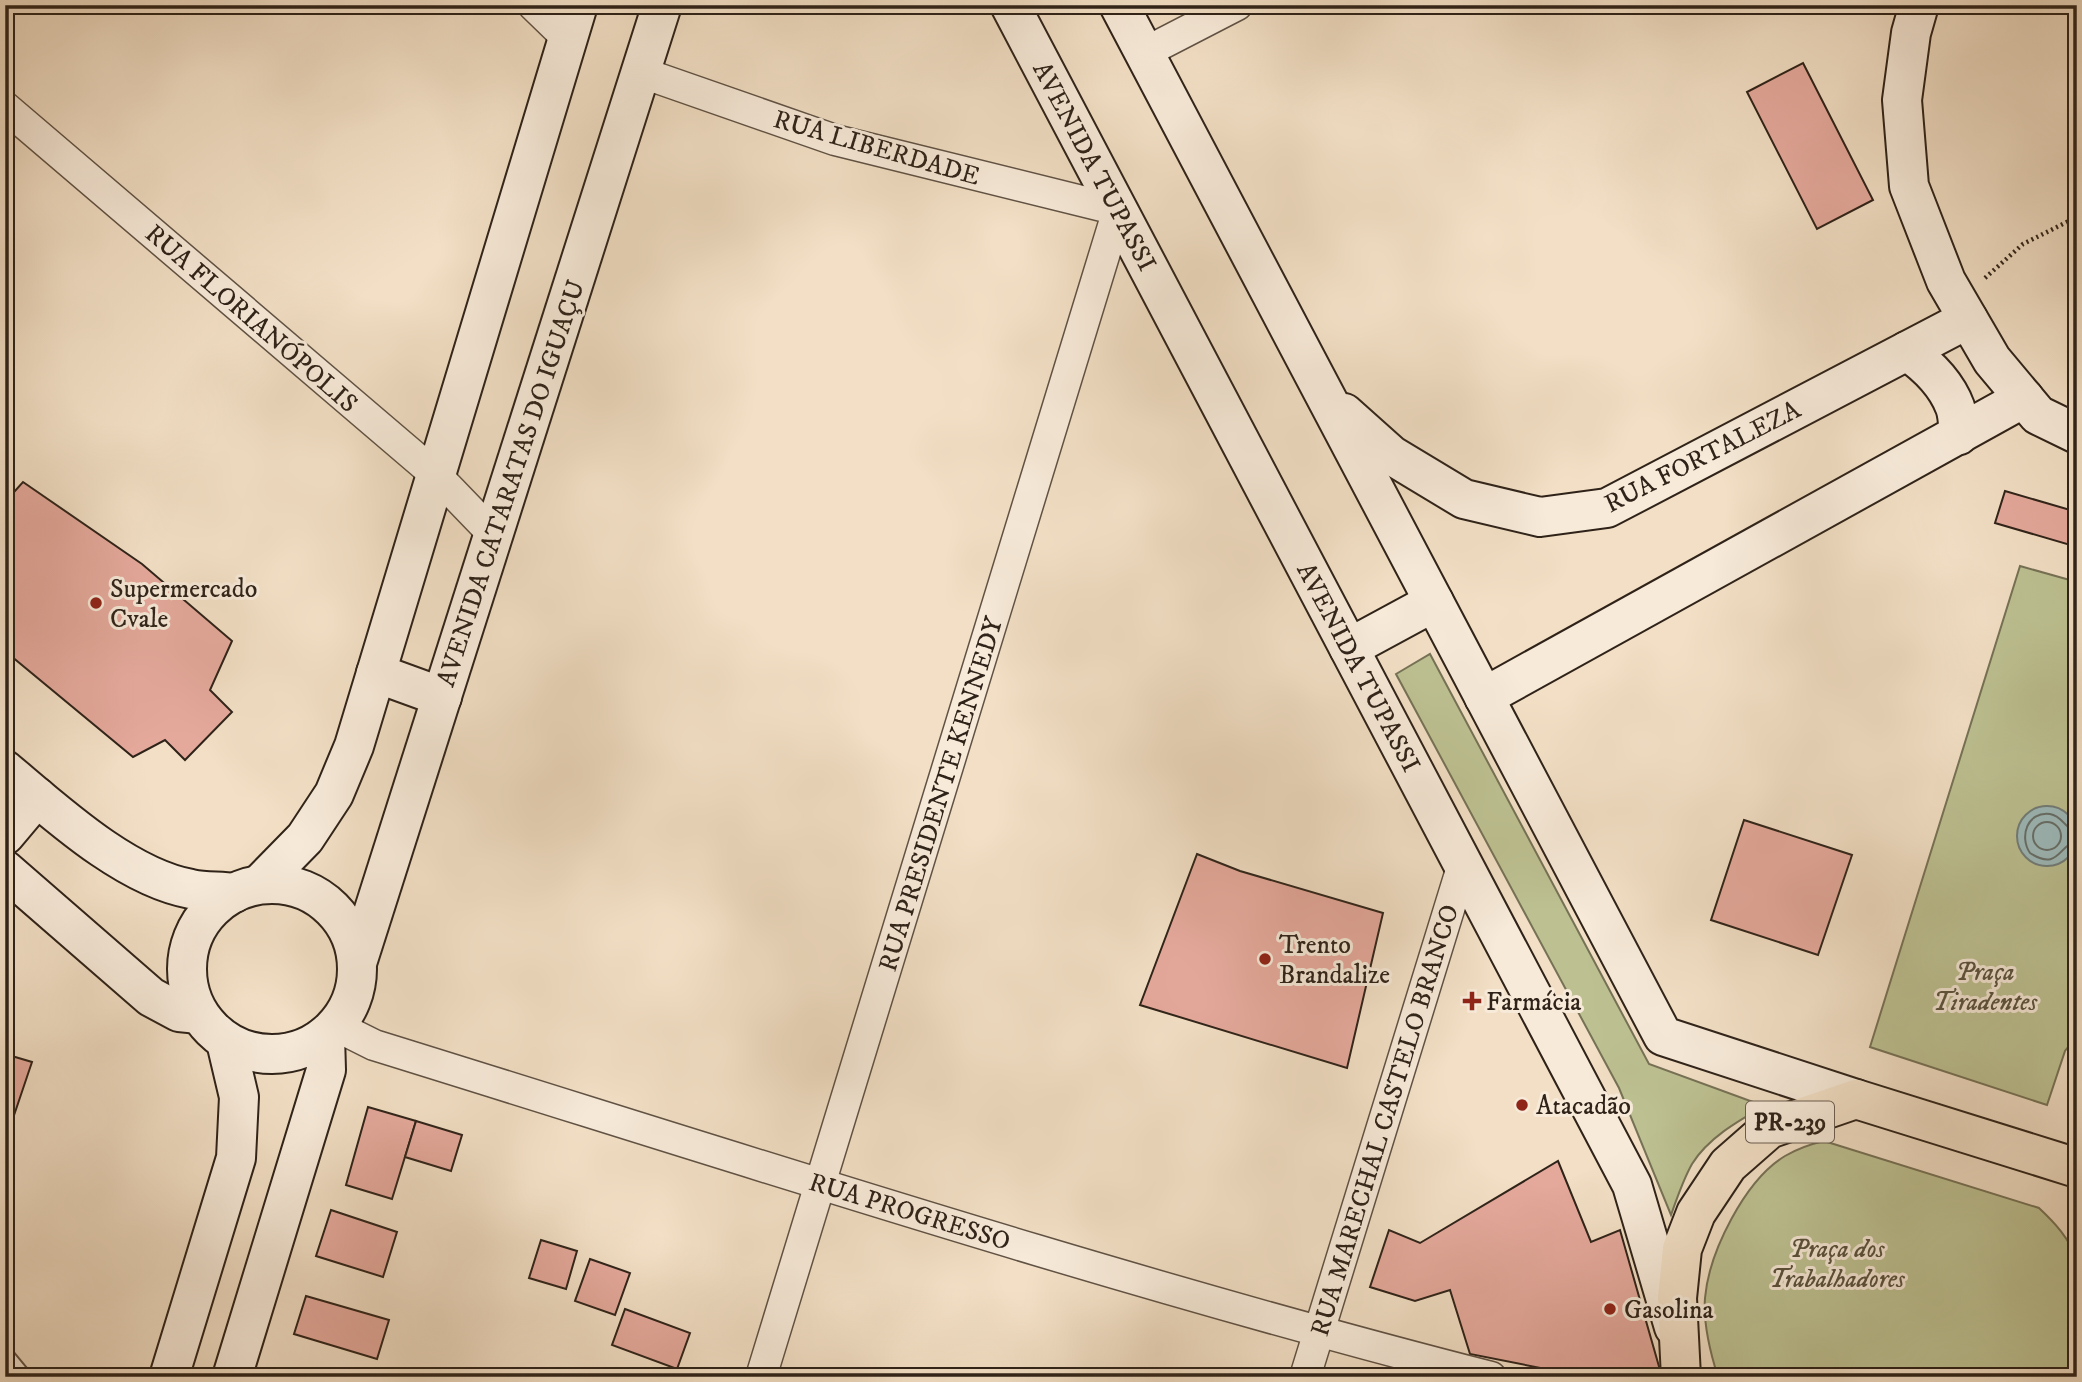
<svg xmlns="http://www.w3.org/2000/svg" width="2082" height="1382" font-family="'IM FELL DW Pica',serif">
	<rect width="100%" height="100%" fill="#f2dfc5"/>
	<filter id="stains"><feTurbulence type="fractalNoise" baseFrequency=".00286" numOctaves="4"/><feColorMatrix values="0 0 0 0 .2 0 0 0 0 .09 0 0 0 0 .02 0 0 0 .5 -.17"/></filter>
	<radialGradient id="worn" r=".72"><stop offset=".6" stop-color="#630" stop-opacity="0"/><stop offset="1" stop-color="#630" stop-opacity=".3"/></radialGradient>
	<g fill="#bdc192" stroke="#767256" stroke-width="2">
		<path d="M 2020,566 L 2077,582 L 2077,1036 L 2065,1051 L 2047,1105 L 1870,1047 Z"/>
		<path d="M 1430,654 L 1649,1064 L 1764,1106 C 1738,1121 1708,1138 1692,1164 C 1683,1180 1677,1198 1671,1215 L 1619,1088 L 1396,674 Z"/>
		<path d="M 1824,1141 L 2039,1208 C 2055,1223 2069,1238 2077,1260 L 2075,1377 L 1718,1377 C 1710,1352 1703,1324 1705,1298 C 1709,1252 1745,1180 1785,1156 C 1797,1149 1811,1144 1824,1141 Z"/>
	</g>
	<circle fill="#9dbbbc" stroke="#717e7b" stroke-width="2" cx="2047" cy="836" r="30"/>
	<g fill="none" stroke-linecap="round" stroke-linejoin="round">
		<g stroke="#666f6a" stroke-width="2">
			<circle cx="2047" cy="836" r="14"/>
			<path d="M 2077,831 C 2065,830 2063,816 2050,814 C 2027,811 2019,837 2030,853 C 2059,872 2059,844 2077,841"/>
		</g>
	</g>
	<g fill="#e5a99c" stroke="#2f2319" stroke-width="2">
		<path d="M 1803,63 L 1873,200 L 1817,229 L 1747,92 Z"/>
		<path d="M 23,482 L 142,564 L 232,641 L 210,690 L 232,712 L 185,760 L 165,740 L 133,757 L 5,651 L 5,502 Z"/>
		<path d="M 2005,491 L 2077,512 L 2077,547 L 1995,523 Z"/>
		<path d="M 1744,820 L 1852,855 L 1818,955 L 1711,920 Z"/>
		<path d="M 1197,854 L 1240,871 L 1383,913 L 1347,1068 L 1140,1005 Z"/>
		<path d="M 5,1054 L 32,1062 L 5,1142 Z"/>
		<path d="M 368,1107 L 416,1121 L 392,1199 L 346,1185 Z"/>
		<path d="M 416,1121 L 462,1135 L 451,1171 L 405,1157 Z"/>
		<path d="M 1558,1161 L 1591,1242 L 1620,1230 L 1662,1377 L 1586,1377 L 1470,1354 L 1450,1290 L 1415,1301 L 1370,1287 L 1389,1230 L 1420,1243 Z"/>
		<path d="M 331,1210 L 397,1232 L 383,1277 L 316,1256 Z"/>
		<path d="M 541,1240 L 577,1251 L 566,1289 L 529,1278 Z"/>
		<path d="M 590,1259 L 630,1273 L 615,1315 L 575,1301 Z"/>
		<path d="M 306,1296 L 389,1320 L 377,1359 L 294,1334 Z"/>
		<path d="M 625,1309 L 690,1333 L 677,1369 L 612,1345 Z"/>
	</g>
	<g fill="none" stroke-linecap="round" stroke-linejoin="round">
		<defs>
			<path id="lane" d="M 5,1354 L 24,1377"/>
			<g id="street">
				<path d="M 533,5 L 567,38"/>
				<path d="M 1144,53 L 1237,5"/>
				<path d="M 640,72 L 835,140 L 1118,210 L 761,1377"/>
				<path d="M 5,107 L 436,475 L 493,534"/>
				<path d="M 336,1026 L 374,1045 C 745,1160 1115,1281 1491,1377"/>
				<path d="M 1305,1377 L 1463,864"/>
			</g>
			<g id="secondary">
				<path d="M 1010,5 L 1632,1185 L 1674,1327"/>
				<path d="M 1119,5 L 1663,1036 L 1856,1099"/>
				<path d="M 1919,5 L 1911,33 L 1902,100 L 1909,186 L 1946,281 L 1992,360 L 2038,415 L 2077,434"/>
				<path d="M 1907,351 C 1927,365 1946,383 1955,407 C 1958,415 1958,426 1959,435"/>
				<path d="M 1344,413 L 1391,455 L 1464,499 L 1540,517 L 1607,508 L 1968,319"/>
				<path d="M 1349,648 L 1434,602"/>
				<path d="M 376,673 L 442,697"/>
				<path d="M 1484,697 L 2024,398"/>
				<path d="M 5,770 C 55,812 125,877 191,889 C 205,892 220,891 234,893"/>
				<path d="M 5,835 L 37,797"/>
				<path d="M 5,870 L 151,997 L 179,1012 L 199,1014"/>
				<circle cx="272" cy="969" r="85"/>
				<path d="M 260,884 L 305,838 L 334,794 L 354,746 L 578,5"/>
				<path d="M 358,960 L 662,5"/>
				<path d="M 169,1377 L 236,1158 L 239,1097 L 226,1042"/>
				<path d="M 232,1377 L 326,1070 L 325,1036"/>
			</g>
			<path id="primary" d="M 1681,1377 L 1677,1298 L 1682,1249 L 1696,1213 L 1728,1165 L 1769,1129 L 1856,1099 L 2077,1168"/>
		</defs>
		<use href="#lane" stroke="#605244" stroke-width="18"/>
		<use href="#street" stroke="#605244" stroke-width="33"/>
		<use href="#secondary" stroke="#2f2319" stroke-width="42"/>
		<use href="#primary" stroke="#2f2319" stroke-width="42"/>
		<path stroke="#2f2319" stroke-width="4.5" stroke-dasharray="2 3.5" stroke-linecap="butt" d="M 1985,278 L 2023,244 L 2077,217"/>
		<use href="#lane" stroke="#f7ead9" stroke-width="14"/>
		<use href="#street" stroke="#f7ead9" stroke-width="30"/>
		<use href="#secondary" stroke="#f7ead9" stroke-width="38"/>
		<use href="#primary" stroke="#f2dfc5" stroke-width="38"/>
	</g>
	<g fill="#8f2418" stroke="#f7ead9" stroke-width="2.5">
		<circle cx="96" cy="603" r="7"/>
		<circle cx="1265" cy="959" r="7"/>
		<path d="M1468.5 990.5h7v7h7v7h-7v7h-7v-7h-7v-7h7z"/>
		<circle cx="1522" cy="1105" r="7"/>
		<circle cx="1610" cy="1309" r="7"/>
	</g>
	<g text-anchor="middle" stroke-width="6" stroke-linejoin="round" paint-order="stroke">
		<rect fill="#f7ead9" stroke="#6b5f53" stroke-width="2" x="1746" y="1101.5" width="88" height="41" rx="5"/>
		<g font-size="24" font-weight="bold" fill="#2f2319">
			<text x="1790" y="1130">PR-239</text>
		</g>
		<g font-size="26" fill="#2f2319" stroke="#f7ead9">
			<text transform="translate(877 147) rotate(16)" y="9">RUA LIBERDADE</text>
			<text transform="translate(1095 166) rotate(62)" y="9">AVENIDA TUPASSI</text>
			<text transform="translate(252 318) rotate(41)" y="9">RUA FLORIANÓPOLIS</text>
			<text transform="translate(1702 456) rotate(-27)" y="9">RUA FORTALEZA</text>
			<text transform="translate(510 483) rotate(-72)" y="9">AVENIDA CATARATAS DO IGUAÇU</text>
			<text transform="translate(1359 667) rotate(62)" y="9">AVENIDA TUPASSI</text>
			<text transform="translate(940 794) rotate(-73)" y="9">RUA PRESIDENTE KENNEDY</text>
			<text transform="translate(1384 1120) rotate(-73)" y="9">RUA MARECHAL CASTELO BRANCO</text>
			<text transform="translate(910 1211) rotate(17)" y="9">RUA PROGRESSO</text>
		</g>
		<g font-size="26" fill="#2f2319" stroke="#f7ead9" text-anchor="start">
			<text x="110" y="597">Supermercado<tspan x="110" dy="30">Cvale</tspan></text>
			<text x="1279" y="953">Trento<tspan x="1279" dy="30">Brandalize</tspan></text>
			<text x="1486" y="1010">Farmácia</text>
			<text x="1536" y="1114">Atacadão</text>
			<text x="1624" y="1318">Gasolina</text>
		</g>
		<g font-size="26" font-style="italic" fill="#5a523d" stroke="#f7ead9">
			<text x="1985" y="980">Praça<tspan x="1985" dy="30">Tiradentes</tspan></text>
			<text x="1837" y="1257">Praça dos<tspan x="1837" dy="30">Trabalhadores</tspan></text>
		</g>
	</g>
	<rect width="2082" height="1382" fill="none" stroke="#f2dfc5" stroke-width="28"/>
	<rect x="7" y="7" width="2068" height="1368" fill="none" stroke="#2f2319" stroke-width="3.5"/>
	<rect x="14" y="14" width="2054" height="1354" fill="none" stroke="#2f2319" stroke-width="2"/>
	<rect width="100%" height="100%" filter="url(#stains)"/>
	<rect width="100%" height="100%" fill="url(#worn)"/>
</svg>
